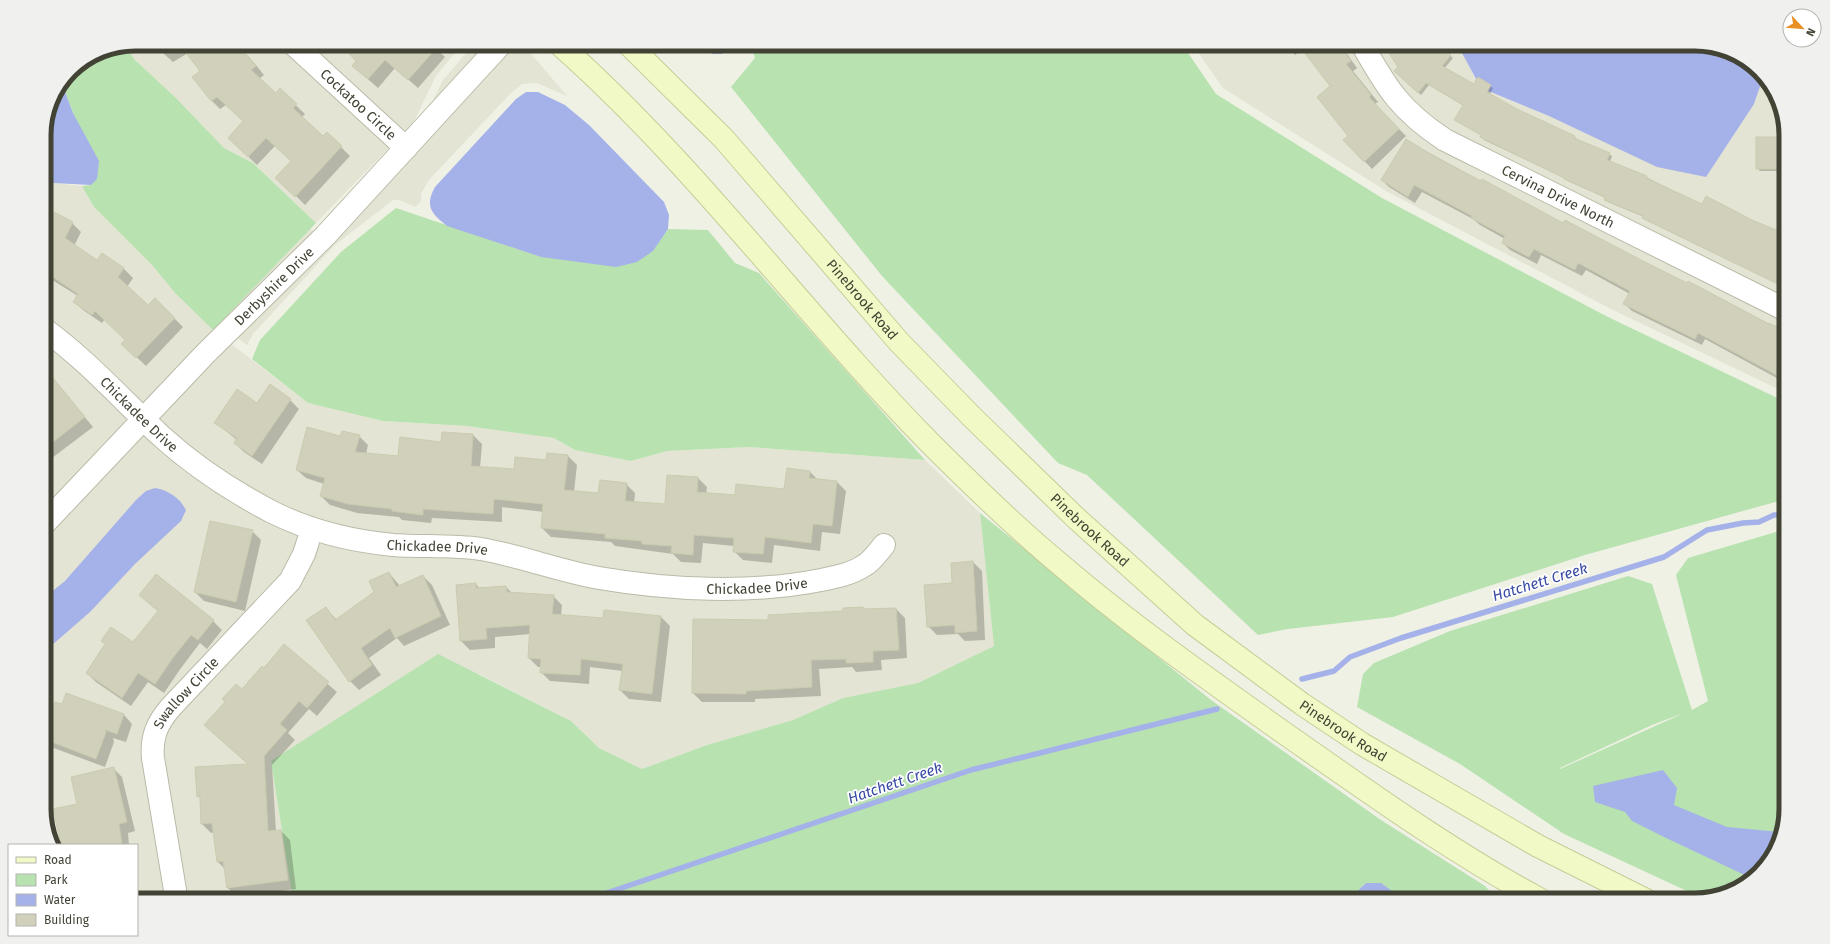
<svg xmlns="http://www.w3.org/2000/svg" width="1830" height="944" font-family="'Fira Sans',sans-serif">
	<rect width="100%" height="100%" fill="#f0f1e5"/>
	<g fill="#e3e4d3">
		<path d="M 135,44 L 462,44 L 436,76 L 413,123 L 316,223 L 253,163 L 224,148 L 175,97 L 135,60 L 125,46 Z"/>
		<path d="M 474,44 L 523,44 L 567,96 L 537,83 L 522,84 L 511,93 L 428,181 L 421,194 L 421,201 L 415,207 L 399,200 L 393,200 L 335,245 L 253,334 L 247,345 L 217,323 L 310,229 L 316,232 L 419,129 L 443,80 Z"/>
		<path d="M 1192,44 L 1457,44 L 1481,88 L 1549,116 L 1754,104 L 1763,78 L 1771,85 L 1786,129 L 1786,393 L 1611,309 L 1386,191 L 1223,88 Z"/>
		<path d="M 44,178 L 53,183 L 82,186 L 94,207 L 152,265 L 175,293 L 213,330 L 308,403 L 383,421 L 467,426 L 554,438 L 575,450 L 631,461 L 667,451 L 749,447 L 925,460 L 980,513 L 994,646 L 918,683 L 843,698 L 793,720 L 707,745 L 642,769 L 599,748 L 571,721 L 479,674 L 271,761 L 293,900 L 137,900 L 137,845 L 54,845 L 44,815 Z"/>
	</g>
	<g fill="#b8e2b0" fill-rule="evenodd">
		<path d="M 750,44 L 1182,44 L 1216,94 L 1382,198 L 1608,317 L 1786,402 L 1786,499 L 1585,555 L 1393,617 L 1288,629 L 1258,635 L 1087,475 L 1058,463 L 882,276 L 731,87 L 755,58 Z"/>
		<path d="M 125,46 L 135,60 L 175,97 L 224,148 L 253,163 L 316,223 L 213,330 L 175,293 L 152,265 L 94,207 L 82,186 L 91,185 L 73,113 L 62,84 L 71,71 L 101,51 Z"/>
		<path d="M 396,208 L 541,257 L 652,251 L 668,229 L 708,230 L 735,263 L 759,273 L 925,460 L 749,447 L 667,451 L 631,461 L 575,450 L 554,438 L 467,426 L 383,421 L 308,403 L 252,359 L 260,340 L 341,252 Z"/>
		<path d="M 980,513 L 1211,700 L 1381,820 L 1485,886 L 1498,900 L 1395,900 L 1392,891 L 1366,883 L 1348,900 L 293,900 L 271,761 L 438,654 L 571,721 L 599,748 L 642,769 L 707,745 L 793,720 L 843,698 L 918,683 L 994,646 Z"/>
		<path d="M 1786,529 L 1786,809 L 1777,849 L 1745,885 L 1702,898 L 1564,834 L 1460,764 L 1357,707 L 1363,674 L 1374,663 L 1450,631 L 1628,576 L 1652,584 L 1692,710 L 1708,701 L 1676,575 L 1688,558 ZM 1684,713 L 1560,769 L 1560,768 L 1652,725 Z"/>
	</g>
	<g fill="#a5b2e9">
		<path d="M 705,44 L 724,44 L 722,54 L 712,54 Z"/>
		<path d="M 1457,44 L 1695,44 L 1735,53 L 1763,78 L 1754,104 L 1706,177 L 1657,167 L 1549,116 L 1481,88 Z"/>
		<path d="M 62,84 L 73,113 L 99,161 L 97,179 L 91,185 L 53,183 L 44,178 L 44,129 L 51,100 Z"/>
		<path d="M 526,92 L 538,92 L 565,105 L 589,125 L 664,202 L 669,215 L 668,229 L 653,251 L 637,262 L 616,267 L 541,257 L 447,226 C 432,214 424,206 435,187 L 516,99 Z"/>
		<path d="M 155,488 C 168,490 180,498 186,510 L 181,521 L 135,564 L 90,612 L 44,652 L 44,598 L 65,581 L 136,500 L 146,491 Z"/>
		<path d="M 1663,770 L 1677,788 L 1674,805 L 1727,827 L 1781,832 L 1777,849 L 1751,878 L 1664,837 L 1632,821 L 1625,812 L 1595,802 L 1593,786 Z"/>
		<path d="M 1366,883 L 1381,883 L 1392,891 L 1395,900 L 1348,900 Z"/>
	</g>
	<g fill="#0003">
		<path d="M 158,44 L 232,44 L 238,52 L 241,49 L 250,58 L 264,75 L 259,79 L 276,94 L 280,90 L 305,114 L 302,117 L 323,137 L 341,147 L 350,156 L 305,205 L 286,186 L 292,161 L 275,146 L 257,165 L 238,147 L 244,122 L 226,105 L 220,109 L 212,101 L 201,71 L 188,53 L 173,62 L 164,54 Z"/>
		<path d="M 341,44 L 431,44 L 445,57 L 418,88 L 395,68 L 378,88 L 362,74 L 358,61 Z"/>
		<path d="M 1286,44 L 1340,44 L 1357,68 L 1353,71 L 1378,102 L 1375,104 L 1406,136 L 1372,169 L 1344,140 L 1349,136 L 1331,86 L 1303,49 L 1295,55 Z"/>
		<path d="M 1384,44 L 1437,44 L 1453,58 L 1444,69 L 1474,85 L 1490,86 L 1493,88 L 1490,94 L 1517,110 L 1574,136 L 1577,140 L 1609,154 L 1612,156 L 1610,162 L 1646,177 L 1702,206 L 1706,197 L 1783,236 L 1785,238 L 1781,247 L 1786,249 L 1786,288 L 1646,220 L 1644,217 L 1608,202 L 1606,198 L 1568,181 L 1565,178 L 1484,140 L 1482,136 L 1456,120 L 1464,106 L 1429,85 L 1421,95 L 1398,74 L 1400,67 Z"/>
		<path d="M 1778,107 L 1781,116 L 1776,112 Z"/>
		<path d="M 1786,138 L 1786,171 L 1760,171 L 1757,168 Z"/>
		<path d="M 1406,140 L 1482,182 L 1564,224 L 1786,332 L 1786,383 L 1705,339 L 1702,345 L 1632,311 L 1625,304 L 1630,294 L 1586,270 L 1582,276 L 1541,255 L 1537,264 L 1510,250 L 1503,243 L 1505,239 L 1480,225 L 1473,219 L 1422,192 L 1415,203 L 1389,187 L 1382,180 Z"/>
		<path d="M 1786,210 L 1786,220 L 1783,217 Z"/>
		<path d="M 44,220 L 72,223 L 81,232 L 74,246 L 97,262 L 102,255 L 124,269 L 133,278 L 127,287 L 148,307 L 155,299 L 183,327 L 146,366 L 123,344 L 126,340 L 105,319 L 102,323 L 83,310 L 75,302 L 78,296 L 44,275 Z"/>
		<path d="M 52,378 L 93,427 L 48,461 L 44,457 L 44,384 Z"/>
		<path d="M 290,400 L 299,409 L 262,464 L 244,452 L 235,443 L 237,440 L 215,422 L 257,404 Z"/>
		<path d="M 473,435 L 482,444 L 480,468 L 515,470 L 568,456 L 577,465 L 574,492 L 599,494 L 626,484 L 635,493 L 634,503 L 666,505 L 698,478 L 707,487 L 706,494 L 736,496 L 785,490 L 787,469 L 810,472 L 818,480 L 837,482 L 846,491 L 840,534 L 822,532 L 820,551 L 774,545 L 772,563 L 743,560 L 734,551 L 734,546 L 703,543 L 701,563 L 681,562 L 673,554 L 615,546 L 611,542 L 551,537 L 542,528 L 544,512 L 502,507 L 502,522 L 432,518 L 431,523 L 402,520 L 399,517 L 357,513 L 330,505 L 321,496 L 324,484 L 306,478 L 297,470 L 341,437 L 359,436 L 368,445 L 366,454 L 398,457 Z"/>
		<path d="M 210,522 L 252,531 L 261,540 L 245,611 L 204,601 L 195,592 Z"/>
		<path d="M 973,562 L 982,571 L 985,640 L 965,641 L 958,634 L 937,635 L 928,626 L 953,584 Z"/>
		<path d="M 389,573 L 400,586 L 423,576 L 432,585 L 450,625 L 404,646 L 397,638 L 369,658 L 381,675 L 359,690 L 350,681 L 325,608 L 337,620 L 376,593 Z"/>
		<path d="M 476,584 L 480,589 L 506,587 L 512,593 L 553,596 L 562,605 L 561,616 L 604,619 L 661,617 L 670,626 L 661,702 L 629,699 L 620,690 L 623,671 L 590,667 L 589,684 L 550,681 L 541,672 L 541,667 L 538,667 L 529,658 L 530,634 L 495,637 L 495,648 L 470,650 L 461,641 Z"/>
		<path d="M 141,595 L 213,621 L 222,630 L 207,649 L 200,643 L 181,668 L 164,693 L 148,682 L 131,706 L 96,682 L 87,673 L 134,643 L 159,612 Z"/>
		<path d="M 896,609 L 905,618 L 907,658 L 881,660 L 882,670 L 856,672 L 852,667 L 819,669 L 821,696 L 755,699 L 755,702 L 702,702 L 693,693 L 769,621 Z"/>
		<path d="M 284,646 L 337,692 L 317,716 L 309,709 L 288,733 L 295,740 L 272,765 L 276,831 L 281,831 L 290,840 L 296,889 L 236,897 L 228,888 L 225,869 L 218,862 L 214,832 L 211,833 L 202,824 L 201,799 L 198,796 L 249,765 L 215,734 L 242,691 Z"/>
		<path d="M 67,694 L 124,715 L 132,724 L 126,742 L 113,738 L 114,742 L 105,767 L 51,747 L 44,740 L 44,733 L 62,706 Z"/>
		<path d="M 113,768 L 122,777 L 135,831 L 128,833 L 129,845 L 62,845 Z"/>
	</g>
	<g fill="none" stroke-linecap="round" stroke-linejoin="round">
		<g stroke="#a5b2e9" stroke-width="5.5">
			<path d="M 1302,679 L 1334,671 L 1350,657 L 1401,638 L 1664,557 L 1707,530 L 1743,523 L 1759,522 L 1774,515 L 1786,515"/>
			<path d="M 586,900 L 971,770 L 1217,709"/>
		</g>
	</g>
	<g fill="#d1d1bb" stroke="#cbcbaf">
		<path d="M 179,44 L 232,44 L 237,51 L 241,48 L 256,66 L 251,70 L 276,93 L 280,88 L 297,104 L 293,108 L 323,136 L 327,132 L 342,146 L 295,197 L 275,178 L 291,161 L 266,138 L 248,157 L 228,138 L 243,121 L 217,97 L 211,101 L 192,77 L 200,71 Z"/>
		<path d="M 340,44 L 440,44 L 408,80 L 385,60 L 368,79 L 352,66 L 356,61 Z"/>
		<path d="M 1298,44 L 1339,44 L 1351,61 L 1346,64 L 1371,95 L 1369,97 L 1399,129 L 1364,162 L 1343,140 L 1348,136 L 1317,97 L 1330,86 Z"/>
		<path d="M 1383,44 L 1439,44 L 1451,55 L 1442,66 L 1474,84 L 1478,77 L 1491,85 L 1487,92 L 1517,109 L 1575,136 L 1574,138 L 1610,153 L 1607,160 L 1647,176 L 1646,178 L 1702,204 L 1706,196 L 1754,221 L 1784,233 L 1779,245 L 1786,248 L 1786,288 L 1642,218 L 1643,216 L 1604,200 L 1605,197 L 1564,179 L 1564,178 L 1480,137 L 1481,135 L 1454,120 L 1463,105 L 1426,83 L 1418,93 L 1394,71 L 1398,67 Z"/>
		<rect x="1756" y="137" width="30" height="32"/>
		<path d="M 1406,139 L 1432,155 L 1481,181 L 1482,179 L 1563,223 L 1565,220 L 1645,262 L 1687,283 L 1688,281 L 1769,324 L 1769,323 L 1786,331 L 1786,380 L 1698,333 L 1695,339 L 1623,304 L 1630,291 L 1578,263 L 1575,270 L 1534,249 L 1529,257 L 1502,243 L 1505,236 L 1471,218 L 1472,216 L 1414,185 L 1408,197 L 1381,180 Z"/>
		<path d="M 50,210 L 73,222 L 65,238 L 97,260 L 102,253 L 124,268 L 118,277 L 148,305 L 155,298 L 175,318 L 136,358 L 121,344 L 125,340 L 95,311 L 92,315 L 73,302 L 78,294 L 44,271 L 44,222 Z"/>
		<path d="M 44,367 L 85,417 L 44,449 Z"/>
		<path d="M 270,384 L 291,399 L 252,456 L 234,443 L 237,438 L 214,423 L 237,389 L 257,403 Z"/>
		<path d="M 307,427 L 340,436 L 342,431 L 360,435 L 355,452 L 398,456 L 400,437 L 441,442 L 442,432 L 473,434 L 471,466 L 514,469 L 515,457 L 546,460 L 547,453 L 568,455 L 564,490 L 598,493 L 600,480 L 627,483 L 625,501 L 665,504 L 667,475 L 698,477 L 697,492 L 735,495 L 736,484 L 784,489 L 787,468 L 810,471 L 809,478 L 837,481 L 832,526 L 813,524 L 811,543 L 765,537 L 763,554 L 733,552 L 734,538 L 694,535 L 693,555 L 671,553 L 672,546 L 642,544 L 642,541 L 605,538 L 605,534 L 541,528 L 543,504 L 494,499 L 493,514 L 423,509 L 423,515 L 392,511 L 392,509 L 348,504 L 320,496 L 325,478 L 296,470 Z"/>
		<path d="M 210,521 L 253,530 L 236,602 L 194,592 Z"/>
		<path d="M 973,561 L 977,631 L 955,633 L 955,625 L 927,627 L 924,585 L 952,583 L 951,563 Z"/>
		<path d="M 389,572 L 396,587 L 423,575 L 441,616 L 395,638 L 390,628 L 361,648 L 372,665 L 349,682 L 306,620 L 326,607 L 335,620 L 374,592 L 369,581 Z"/>
		<path d="M 156,574 L 214,620 L 198,640 L 191,635 L 172,659 L 155,684 L 138,673 L 122,698 L 86,673 L 105,644 L 101,641 L 111,627 L 133,642 L 158,611 L 139,595 Z"/>
		<path d="M 476,583 L 476,588 L 506,586 L 507,592 L 554,595 L 552,614 L 603,618 L 604,610 L 661,616 L 652,694 L 619,690 L 623,664 L 581,659 L 580,675 L 540,673 L 541,659 L 528,658 L 530,625 L 486,628 L 487,639 L 460,641 L 456,585 Z"/>
		<path d="M 863,607 L 864,609 L 896,608 L 899,650 L 873,651 L 873,662 L 846,663 L 846,659 L 811,660 L 812,687 L 746,691 L 746,694 L 692,693 L 693,619 L 768,620 L 768,615 L 843,611 L 843,608 Z"/>
		<path d="M 284,644 L 329,682 L 307,708 L 299,701 L 280,724 L 287,730 L 264,756 L 268,831 L 281,830 L 288,880 L 227,888 L 223,861 L 217,862 L 212,823 L 201,824 L 200,796 L 197,797 L 195,767 L 248,764 L 204,725 L 225,702 L 222,699 L 236,684 L 242,689 L 262,666 L 264,668 Z"/>
		<path d="M 66,693 L 124,714 L 117,734 L 105,730 L 106,732 L 96,759 L 44,739 L 44,731 L 55,702 L 62,704 Z"/>
		<path d="M 114,767 L 127,822 L 119,824 L 122,845 L 61,845 L 53,809 L 77,804 L 71,777 Z"/>
	</g>
	<g fill="none" stroke-linecap="round" stroke-linejoin="round">
		<defs>
			<g id="street">
				<path id="s1" d="M 293,44 L 406,148"/>
				<path id="s2" d="M 1362,44 C 1387,89 1401,111 1445,140 L 1786,310"/>
				<path id="s3" d="M 44,329 C 87,360 122,400 161,436 C 194,466 232,491 272,512 C 310,531 351,541 393,545 C 422,547 452,545 481,549 C 521,556 559,571 599,578 C 669,590 751,594 821,580 C 836,577 852,574 865,565 C 873,560 878,552 884,545"/>
				<path id="s4" d="M 44,524 L 206,353 L 325,236 L 501,44"/>
				<path id="s5" d="M 175,890 L 153,758 C 151,737 157,723 171,707 L 290,581 L 304,554 L 312,529"/>
			</g>
			<g id="secondary">
				<path d="M 559,44 C 696,165 803,314 931,444 C 973,486 1015,527 1061,565 C 1132,626 1211,681 1287,735 C 1370,793 1452,852 1541,900"/>
				<path id="s6" d="M 628,44 L 724,139 L 899,342 L 971,416 L 1077,519 L 1195,625 L 1302,704 L 1362,744 L 1538,846 L 1646,900"/>
			</g>
		</defs>
		<use href="#street" stroke="#babba8" stroke-width="24"/>
		<use href="#secondary" stroke="#c6cd97" stroke-width="24"/>
		<use href="#street" stroke="#fff" stroke-width="22"/>
		<use href="#secondary" stroke="#f1fac6" stroke-width="22"/>
	</g>
	<g text-anchor="middle" stroke-width="3.5" stroke-linejoin="round" paint-order="stroke">
		<g font-size="14" fill="#424335" stroke="#fff">
			<text dy="5" stroke="none"><textPath href="#s1" startOffset="89">Cockatoo Circle</textPath></text>
			<text dy="5" stroke="none"><textPath href="#s2" startOffset="255">Cervina Drive North</textPath></text>
			<text dy="5" stroke="none"><textPath href="#s4" startOffset="331">Derbyshire Drive</textPath></text>
			<text dy="5" stroke="none"><textPath href="#s6" startOffset="347">Pinebrook Road</textPath></text>
			<text dy="5" stroke="none"><textPath href="#s3" startOffset="128">Chickadee Drive</textPath></text>
			<text dy="5" stroke="none"><textPath href="#s6" startOffset="671">Pinebrook Road</textPath></text>
			<text dy="5" stroke="none"><textPath href="#s3" startOffset="464">Chickadee Drive</textPath></text>
			<text dy="5" stroke="none"><textPath href="#s3" startOffset="788">Chickadee Drive</textPath></text>
			<text dy="5" stroke="none"><textPath href="#s5" startOffset="210">Swallow Circle</textPath></text>
			<text dy="5" stroke="none"><textPath href="#s6" startOffset="995">Pinebrook Road</textPath></text>
		</g>
		<g font-size="15" font-style="italic" fill="#384ba5" stroke="#fff">
			<text transform="translate(1540 582) rotate(-17)" y="5">Hatchett Creek</text>
			<text transform="translate(895 783) rotate(-19)" y="5">Hatchett Creek</text>
		</g>
	</g>
	<path d="M0 0H1830V944H0ZM135 51H1695A84 84 0 0 1 1779 135V809A84 84 0 0 1 1695 893H135A84 84 0 0 1 51 809V135A84 84 0 0 1 135 51Z" fill="#f0f0ef" fill-rule="evenodd"/>
	<path fill="none" stroke="#424335" stroke-width="5" d="M135 51H1695A84 84 0 0 1 1779 135V809A84 84 0 0 1 1695 893H135A84 84 0 0 1 51 809V135A84 84 0 0 1 135 51Z"/>
	<rect x="8" y="844" width="130" height="92" fill="#ffffff" stroke="#b3b4ae"/>
	<rect x="16" y="857" width="20" height="6" fill="#f1fac6" stroke="#b3b4ae"/>
	<text x="44" y="864" font-size="12" fill="#424335">Road</text>
	<rect x="16" y="874" width="20" height="12" fill="#b8e2b0" stroke="#b3b4ae"/>
	<text x="44" y="884" font-size="12" fill="#424335">Park</text>
	<rect x="16" y="894" width="20" height="12" fill="#a5b2e9" stroke="#b3b4ae"/>
	<text x="44" y="904" font-size="12" fill="#424335">Water</text>
	<rect x="16" y="914" width="20" height="12" fill="#d1d1bb" stroke="#b3b4ae"/>
	<text x="44" y="924" font-size="12" fill="#424335">Building</text>
	<g transform="translate(1802 28) rotate(116)"><circle r="19" fill="#ffffff" stroke="#b3b4ae"/>
	<path d="M0-3L7 15L0 10L-7 15Z" fill="#e89025"/>
	<text y="-6" font-size="11" font-weight="bold" text-anchor="middle" fill="#424335">N</text>
	</g>
</svg>
